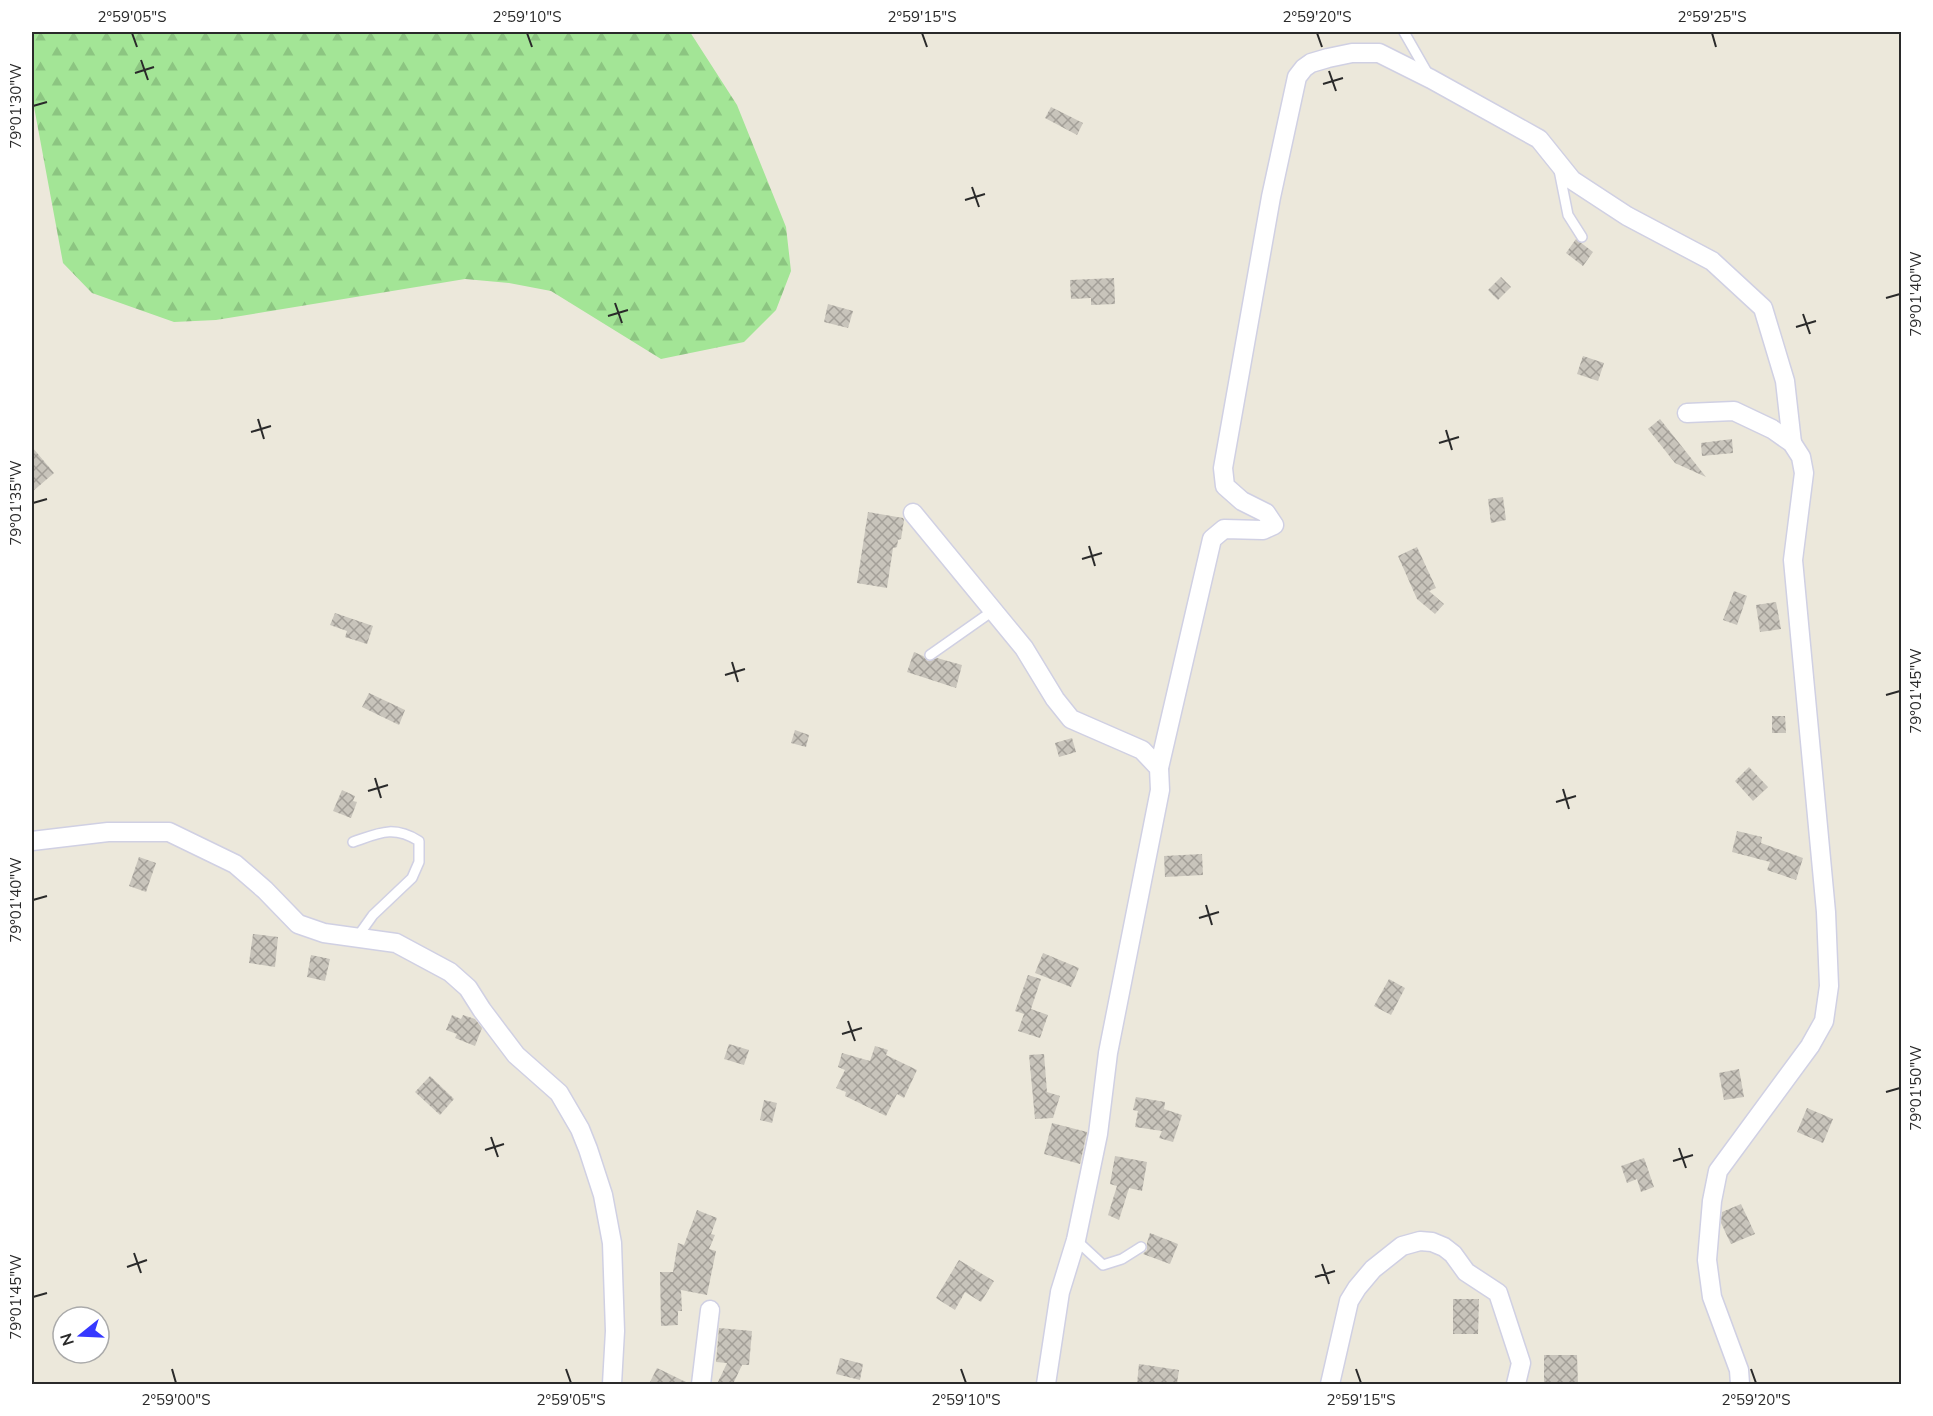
<svg xmlns="http://www.w3.org/2000/svg" width="1933" height="1416" font-family="Mulish,sans-serif">
	<defs>
		<pattern id="forest-firs" width="22" height="20" patternUnits="userSpaceOnUse" patternTransform="scale(1.5)"><rect width="22" height="20" fill="#a3e596"/><path d="M5 1l3.5 6h-7zM16 11l3.5 6h-7z" fill="#8cc581"/></pattern>
		<pattern id="building-cross-hatch" width="8" height="8" patternUnits="userSpaceOnUse" patternTransform="scale(1.5)"><rect width="8" height="8" fill="#c8c4bb"/><path d="M0 0l8 8M0 8l8-8" fill="none" stroke="#a39f98"/></pattern>
	</defs>
	<rect width="100%" height="100%" fill="#ece8db"/>
	<path fill="url(#forest-firs)" d="M 32,32 L 690,32 L 737,105 L 786,227 L 791,271 L 776,310 L 744,342 L 661,359 L 551,291 L 509,283 L 465,279 L 216,320 L 174,322 L 92,293 L 63,263 L 32,96 Z"/>
	<g fill="url(#building-cross-hatch)">
		<path d="M 1051,107 L 1083,123 L 1077,135 L 1045,118 Z"/>
		<path d="M 1576,239 L 1593,252 L 1583,266 L 1566,253 Z"/>
		<path d="M 1501,277 L 1511,287 L 1498,300 L 1488,290 Z"/>
		<path d="M 1114,278 L 1115,304 L 1091,305 L 1091,298 L 1071,299 L 1070,280 Z"/>
		<path d="M 828,304 L 853,311 L 848,328 L 824,322 Z"/>
		<path d="M 1583,356 L 1604,363 L 1598,381 L 1577,374 Z"/>
		<path d="M 1660,419 L 1706,477 L 1675,463 L 1648,429 Z"/>
		<path d="M 1732,439 L 1733,453 L 1702,456 L 1701,443 Z"/>
		<path d="M 32,447 L 54,473 L 32,492 Z"/>
		<path d="M 1503,497 L 1506,520 L 1491,523 L 1488,499 Z"/>
		<path d="M 868,512 L 903,518 L 904,520 L 901,539 L 898,540 L 897,547 L 893,548 L 887,588 L 857,583 Z"/>
		<path d="M 1417,547 L 1436,588 L 1429,591 L 1444,604 L 1435,614 L 1417,599 L 1398,556 Z"/>
		<path d="M 1734,591 L 1747,596 L 1737,625 L 1723,620 Z"/>
		<path d="M 1776,602 L 1781,629 L 1760,632 L 1756,605 Z"/>
		<path d="M 335,613 L 373,626 L 367,644 L 345,637 L 347,631 L 330,625 Z"/>
		<path d="M 914,652 L 923,656 L 928,661 L 937,658 L 962,665 L 956,688 L 907,672 Z"/>
		<path d="M 369,693 L 405,710 L 399,725 L 362,707 Z"/>
		<path d="M 1772,716 L 1785,716 L 1786,733 L 1772,733 Z"/>
		<path d="M 795,730 L 809,735 L 806,747 L 791,743 Z"/>
		<path d="M 1072,738 L 1076,752 L 1059,757 L 1055,743 Z"/>
		<path d="M 1749,767 L 1768,787 L 1753,801 L 1735,781 Z"/>
		<path d="M 342,790 L 355,796 L 353,801 L 357,802 L 351,818 L 333,811 Z"/>
		<path d="M 1737,831 L 1762,837 L 1761,843 L 1803,858 L 1796,880 L 1767,870 L 1770,862 L 1732,852 Z"/>
		<path d="M 1202,854 L 1203,875 L 1165,877 L 1164,856 Z"/>
		<path d="M 139,857 L 156,863 L 146,892 L 129,886 Z"/>
		<path d="M 253,934 L 278,937 L 275,967 L 249,963 Z"/>
		<path d="M 1043,953 L 1079,968 L 1071,987 L 1035,973 Z"/>
		<path d="M 311,955 L 330,959 L 325,981 L 307,977 Z"/>
		<path d="M 1028,975 L 1041,979 L 1031,1009 L 1048,1015 L 1040,1038 L 1018,1031 L 1024,1014 L 1015,1011 Z"/>
		<path d="M 1389,979 L 1405,988 L 1391,1015 L 1374,1006 Z"/>
		<path d="M 452,1015 L 461,1019 L 463,1015 L 475,1019 L 482,1028 L 475,1046 L 455,1038 L 457,1034 L 446,1030 Z"/>
		<path d="M 729,1044 L 749,1050 L 744,1065 L 724,1059 Z"/>
		<path d="M 875,1046 L 888,1050 L 886,1055 L 917,1070 L 904,1098 L 897,1094 L 886,1116 L 845,1096 L 846,1092 L 836,1088 L 845,1070 L 838,1067 L 842,1053 L 870,1061 Z"/>
		<path d="M 1044,1054 L 1047,1092 L 1060,1096 L 1053,1118 L 1035,1119 L 1029,1055 Z"/>
		<path d="M 1739,1069 L 1744,1097 L 1724,1100 L 1719,1073 Z"/>
		<path d="M 430,1076 L 454,1099 L 440,1115 L 415,1092 Z"/>
		<path d="M 1136,1097 L 1165,1102 L 1164,1109 L 1182,1115 L 1173,1142 L 1159,1138 L 1162,1131 L 1135,1127 L 1138,1111 L 1133,1110 Z"/>
		<path d="M 764,1100 L 777,1103 L 772,1123 L 760,1120 Z"/>
		<path d="M 1807,1108 L 1833,1119 L 1823,1143 L 1797,1132 Z"/>
		<path d="M 1052,1123 L 1087,1132 L 1080,1164 L 1044,1154 Z"/>
		<path d="M 1115,1156 L 1147,1162 L 1142,1191 L 1129,1188 L 1119,1220 L 1108,1215 L 1117,1186 L 1110,1184 Z"/>
		<path d="M 1644,1158 L 1654,1187 L 1641,1192 L 1637,1179 L 1627,1183 L 1621,1166 Z"/>
		<path d="M 1741,1204 L 1755,1234 L 1731,1244 L 1721,1223 L 1722,1212 Z"/>
		<path d="M 697,1210 L 717,1218 L 711,1234 L 715,1235 L 709,1249 L 716,1251 L 707,1295 L 681,1290 L 682,1311 L 678,1311 L 678,1325 L 661,1326 L 660,1272 L 673,1272 L 678,1243 L 684,1245 Z"/>
		<path d="M 1150,1233 L 1178,1244 L 1170,1264 L 1143,1254 L 1147,1250 L 1147,1243 Z"/>
		<path d="M 959,1260 L 994,1281 L 981,1302 L 965,1292 L 955,1310 L 936,1298 Z"/>
		<path d="M 1453,1299 L 1479,1299 L 1478,1334 L 1453,1334 Z"/>
		<path d="M 719,1328 L 752,1331 L 749,1365 L 742,1365 L 733,1384 L 717,1384 L 727,1363 L 716,1362 Z"/>
		<path d="M 1544,1355 L 1577,1355 L 1578,1384 L 1544,1384 Z"/>
		<path d="M 840,1358 L 863,1364 L 860,1380 L 836,1374 Z"/>
		<path d="M 1139,1364 L 1179,1370 L 1177,1383 L 1169,1382 L 1169,1384 L 1137,1384 Z"/>
		<path d="M 657,1368 L 690,1384 L 649,1384 Z"/>
	</g>
	<g fill="none" stroke-linecap="round" stroke-linejoin="round">
		<defs>
			<g id="lane">
				<path d="M 1404,32 L 1428,74"/>
				<path d="M 1559,170 L 1568,215 L 1582,237"/>
				<path d="M 930,655 L 994,610"/>
				<path d="M 353,842 C 379,833 393,825 419,841 L 419,862 L 412,878 L 373,915 L 358,936"/>
				<path d="M 1076,1240 L 1103,1265 L 1122,1259 L 1141,1247"/>
			</g>
			<g id="street">
				<path d="M 1687,413 L 1734,411 L 1772,429 L 1792,443 L 1801,457 L 1804,473 L 1793,560 L 1826,912 L 1829,986 L 1824,1021 L 1810,1046 L 1718,1171 L 1712,1201 L 1707,1260 L 1712,1297 L 1739,1370 L 1740,1384"/>
				<path d="M 913,513 L 1024,648 L 1055,699 L 1071,719 L 1142,750 L 1159,768 L 1160,790 L 1108,1053 L 1098,1134 L 1076,1240 L 1060,1292 L 1046,1384"/>
				<path d="M 1159,768 L 1212,539 L 1224,529 L 1263,530 L 1274,525 L 1266,513 L 1242,501 L 1225,486 L 1223,468 L 1271,197 L 1297,77 L 1304,68 L 1311,63 L 1328,58 L 1352,53 L 1379,53 L 1431,79 L 1539,139 L 1572,180 L 1627,216 L 1712,261 L 1763,308 L 1785,381 L 1792,443"/>
				<path d="M 32,841 L 108,832 L 169,832 L 235,864 L 265,890 L 298,924 L 324,933 L 396,943 L 450,972 L 468,988 L 482,1010 L 516,1055 L 559,1093 L 580,1129 L 588,1149 L 603,1195 L 612,1243 L 615,1331 L 612,1384"/>
				<path d="M 701,1384 L 710,1310"/>
				<path d="M 1330,1384 L 1349,1301 L 1357,1288 L 1373,1269 L 1402,1246 L 1420,1241 L 1432,1242 L 1444,1247 L 1453,1254 L 1466,1272 L 1498,1293 L 1521,1363 L 1516,1384"/>
			</g>
		</defs>
		<use href="#lane" stroke="#d0d0e3" stroke-width="12"/>
		<use href="#street" stroke="#d0d0e3" stroke-width="21"/>
		<use href="#lane" stroke="#fff" stroke-width="9"/>
		<use href="#street" stroke="#fff" stroke-width="18"/>
	</g>
	<path fill="none" stroke="#2a2a2a" stroke-width="2" d="M 132,33 L 137,47M 527,33 L 532,47M 922,33 L 927,47M 1317,33 L 1322,47M 1712,33 L 1716,47M 141,60 L 148,80M 1329,71 L 1336,91M 135,73 L 154,67M 1323,84 L 1343,78M 33,106 L 47,102M 972,187 L 979,207M 965,200 L 985,194M 1886,298 L 1900,294M 615,303 L 622,323M 1803,314 L 1810,334M 608,316 L 628,310M 1796,327 L 1816,321M 258,419 L 264,439M 1446,430 L 1452,450M 251,432 L 271,426M 1439,443 L 1459,437M 33,503 L 47,499M 1089,546 L 1095,566M 1082,559 L 1102,553M 732,662 L 738,682M 725,675 L 745,669M 1886,695 L 1900,691M 375,778 L 381,798M 1563,789 L 1569,809M 368,791 L 388,785M 1556,802 L 1576,796M 33,900 L 47,896M 1206,905 L 1212,925M 1199,918 L 1219,912M 848,1021 L 855,1041M 842,1034 L 862,1028M 1886,1092 L 1900,1088M 491,1137 L 498,1157M 1679,1148 L 1686,1168M 485,1150 L 504,1144M 1673,1161 L 1693,1155M 134,1253 L 141,1273M 1322,1264 L 1329,1284M 127,1267 L 147,1260M 1315,1277 L 1335,1271M 33,1297 L 47,1293M 172,1369 L 176,1383M 566,1369 L 571,1383M 961,1369 L 966,1383M 1356,1369 L 1361,1383M 1751,1369 L 1756,1383"/>
	<rect width="1933" height="1416" fill="none" stroke="#ffffff" stroke-width="66"/>
	<g transform="translate(81 1335) rotate(252)"><circle r="28" fill="#ffffff" stroke="#aaaaaa" stroke-width="1.5"/>
	<path d="M0-4.5L10 22L0 15L-10 22Z" fill="#3638ff"/>
	<text y="-9" font-size="16" font-weight="bold" text-anchor="middle" fill="#2a2a2a">N</text>
	</g>
	<rect x="33" y="33" width="1867" height="1350" fill="none" stroke="#2a2a2a" stroke-width="2"/>
	<g font-size="15" text-anchor="middle" fill="#2a2a2a">
		<text x="132" y="22">2°59'05"S</text>
		<text x="527" y="22">2°59'10"S</text>
		<text x="922" y="22">2°59'15"S</text>
		<text x="1317" y="22">2°59'20"S</text>
		<text x="1712" y="22">2°59'25"S</text>
		<text transform="translate(16 106) rotate(-90)" y="5">79°01'30"W</text>
		<text transform="translate(1916 294) rotate(-90)" y="5">79°01'40"W</text>
		<text transform="translate(16 503) rotate(-90)" y="5">79°01'35"W</text>
		<text transform="translate(1916 691) rotate(-90)" y="5">79°01'45"W</text>
		<text transform="translate(16 900) rotate(-90)" y="5">79°01'40"W</text>
		<text transform="translate(1916 1088) rotate(-90)" y="5">79°01'50"W</text>
		<text transform="translate(16 1297) rotate(-90)" y="5">79°01'45"W</text>
		<text x="176" y="1405">2°59'00"S</text>
		<text x="571" y="1405">2°59'05"S</text>
		<text x="966" y="1405">2°59'10"S</text>
		<text x="1361" y="1405">2°59'15"S</text>
		<text x="1756" y="1405">2°59'20"S</text>
	</g>
</svg>
